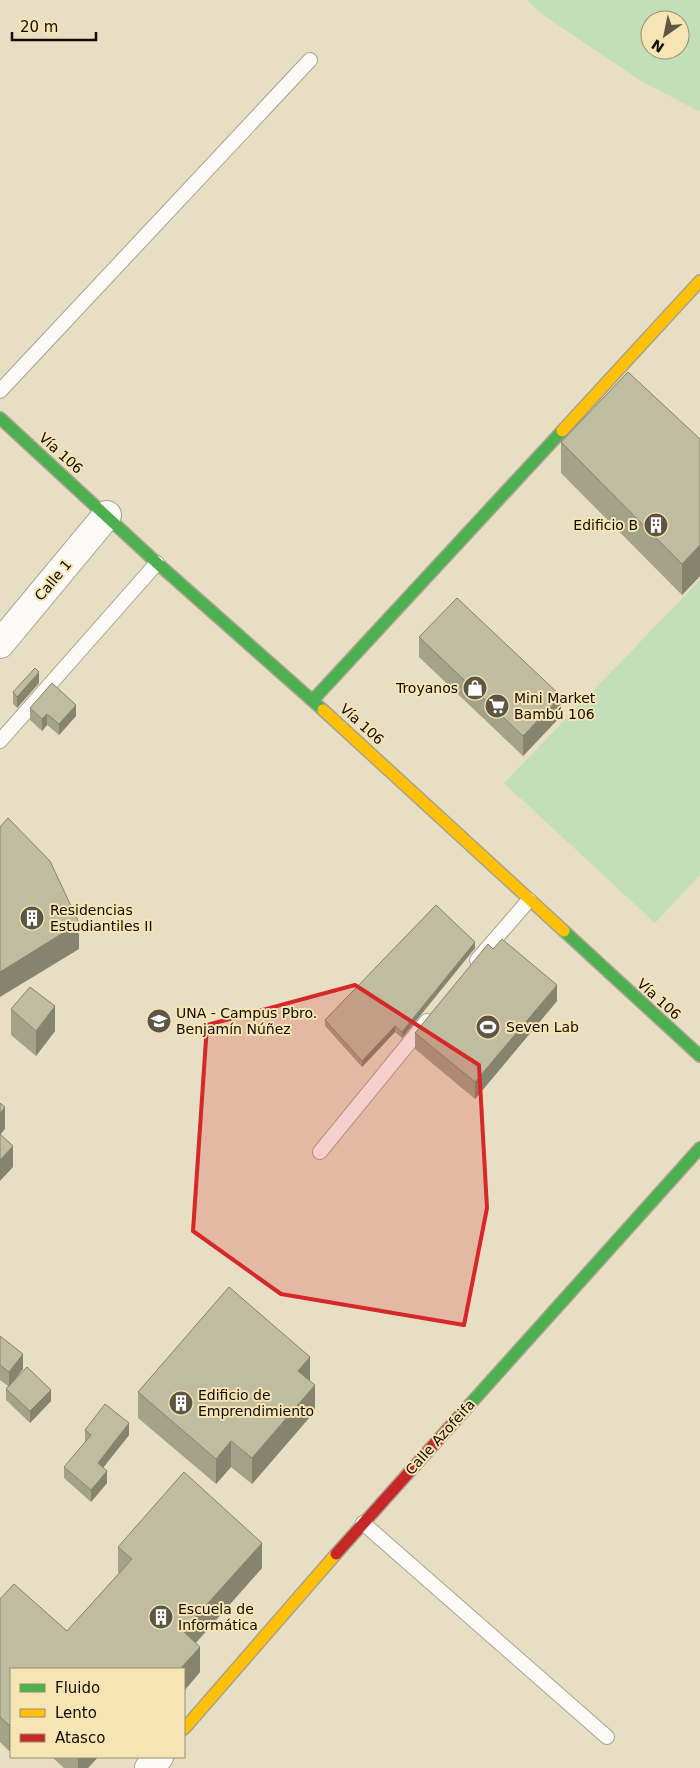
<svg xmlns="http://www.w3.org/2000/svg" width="700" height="1768" font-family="'DejaVu Sans',sans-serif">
	<rect width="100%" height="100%" fill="#e7dec4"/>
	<g fill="#c2dfba" fill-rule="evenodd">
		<path d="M 527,0 L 700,0 L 700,112 L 641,81 L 539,12 ZM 650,20 L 680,20 L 680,50 L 650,50 Z"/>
		<path d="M 700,580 L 700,875 L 655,923 L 504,783 Z"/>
	</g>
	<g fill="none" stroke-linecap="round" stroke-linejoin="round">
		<defs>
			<g id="lane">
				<path d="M 0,391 L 310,60"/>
				<path d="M 0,741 L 157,563"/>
				<path d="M 477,960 L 529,900"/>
				<path d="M 320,1152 L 427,1021"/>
				<path d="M 363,1523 L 607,1737"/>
			</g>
			<g id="street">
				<path d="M 0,644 L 107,515"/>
				<path d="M 149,1768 L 159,1757"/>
			</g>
			<g id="fast">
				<path d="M 0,418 L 157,563 L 323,710"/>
				<path d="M 313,700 L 562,431"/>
				<path d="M 564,931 L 700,1056"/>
				<path d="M 463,1412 L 700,1148"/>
			</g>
			<g id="slow">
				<path d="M 562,431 L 700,281"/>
				<path d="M 323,710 L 564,931"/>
				<path d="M 184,1729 L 336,1554"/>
			</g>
			<path id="jam" d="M 336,1554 L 463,1412"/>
		</defs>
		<use href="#lane" stroke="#a9a38e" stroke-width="16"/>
		<use href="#street" stroke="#a9a38e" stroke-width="30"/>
		<use href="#fast" stroke="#a9a38e" stroke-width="14"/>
		<use href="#slow" stroke="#a9a38e" stroke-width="14"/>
		<use href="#jam" stroke="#a9a38e" stroke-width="14"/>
		<use href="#lane" stroke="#fbfaf6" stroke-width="14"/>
		<use href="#street" stroke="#fbfaf6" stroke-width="28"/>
		<use href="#fast" stroke="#4caf50" stroke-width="11"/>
		<use href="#slow" stroke="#ffc107" stroke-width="11"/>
		<use href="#jam" stroke="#c62828" stroke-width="11"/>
	</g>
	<g fill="#a4a289">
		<path d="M 700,439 L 700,576 L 682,595 L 561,473 L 561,442 Z"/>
		<path d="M 419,637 L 561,716 L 523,756 L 419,657 Z"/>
		<path d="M 39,683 L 17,708 L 13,704 L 13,692 Z"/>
		<path d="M 30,708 L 76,716 L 59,735 L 47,725 L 42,731 L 30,720 Z"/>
		<path d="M 475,948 L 402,1038 L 395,1032 L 362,1067 L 325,1026 L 325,1020 Z"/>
		<path d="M 493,949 L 557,1001 L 475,1099 L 415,1049 L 415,1033 Z"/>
		<path d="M 11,1009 L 55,1031 L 36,1056 L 11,1035 Z"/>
		<path d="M 0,1336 L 23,1369 L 15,1379 L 51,1401 L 30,1423 L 6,1400 L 6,1389 L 8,1386 L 0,1380 Z"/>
		<path d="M 310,1381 L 315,1411 L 252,1484 L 231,1467 L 216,1484 L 138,1418 L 138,1392 Z"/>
		<path d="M 85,1430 L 129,1435 L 103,1468 L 107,1483 L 91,1502 L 64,1478 L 64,1467 L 86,1442 L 85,1441 Z"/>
		<path d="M 118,1547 L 262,1568 L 196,1643 L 200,1672 L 184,1691 L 184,1669 L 11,1669 L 11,1748 L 9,1751 L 0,1742 L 0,1599 L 67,1631 L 119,1573 L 118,1572 Z"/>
		<path d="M 52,1757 L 98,1757 L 88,1768 L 64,1768 Z"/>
	</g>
	<g fill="#86846f">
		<path d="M 700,545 L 700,576 L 682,595 L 682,564 Z"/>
		<path d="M 39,672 L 39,683 L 17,708 L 17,697 Z"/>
		<path d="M 561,696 L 561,716 L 523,756 L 523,736 Z"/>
		<path d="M 76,705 L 76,716 L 59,735 L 59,724 Z"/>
		<path d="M 47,714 L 47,725 L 42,731 L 42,719 Z"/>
		<path d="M 79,923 L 79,949 L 0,997 L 0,972 Z"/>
		<path d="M 475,942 L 475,948 L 402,1038 L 402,1032 Z"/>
		<path d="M 557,985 L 557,1001 L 475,1099 L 475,1082 Z"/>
		<path d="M 55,1006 L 55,1031 L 36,1056 L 36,1031 Z"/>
		<path d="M 395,1026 L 395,1032 L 362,1067 L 362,1061 Z"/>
		<path d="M 5,1107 L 5,1129 L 0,1135 L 0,1113 Z"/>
		<path d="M 13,1146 L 13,1167 L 0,1181 L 0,1160 Z"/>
		<path d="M 23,1354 L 23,1369 L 9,1387 L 9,1372 Z"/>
		<path d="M 310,1357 L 310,1383 L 298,1371 Z"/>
		<path d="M 315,1385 L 315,1411 L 252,1484 L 252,1458 Z"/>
		<path d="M 51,1390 L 51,1401 L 30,1423 L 30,1411 Z"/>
		<path d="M 129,1423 L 129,1435 L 98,1474 L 98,1463 Z"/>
		<path d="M 231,1441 L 231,1467 L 216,1484 L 216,1459 Z"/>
		<path d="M 107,1471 L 107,1483 L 91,1502 L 91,1490 Z"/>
		<path d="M 262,1543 L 262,1568 L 183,1657 L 183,1631 Z"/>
		<path d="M 200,1647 L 200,1672 L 184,1691 L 184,1669 L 180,1669 Z"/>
		<path d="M 11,1723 L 11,1748 L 9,1751 L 9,1725 Z"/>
		<path d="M 78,1757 L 98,1757 L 88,1768 L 78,1768 Z"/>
	</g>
	<g fill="#bfbc9f" stroke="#86846f">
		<path d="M 628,372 L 700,439 L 700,545 L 682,564 L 561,442 Z"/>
		<path d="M 457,598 L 561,696 L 523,736 L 419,637 Z"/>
		<path d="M 35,668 L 39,672 L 17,697 L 13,692 Z"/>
		<path d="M 52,683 L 76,705 L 59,724 L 47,714 L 42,719 L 30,708 Z"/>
		<path d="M 8,818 L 50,861 L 79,923 L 0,972 L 0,827 Z"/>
		<path d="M 436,905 L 475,942 L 402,1032 L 395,1026 L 362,1061 L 325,1020 Z"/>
		<path d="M 502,939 L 557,985 L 475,1082 L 415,1033 L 488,944 L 493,949 Z"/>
		<path d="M 30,987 L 55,1006 L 36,1031 L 11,1009 Z"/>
		<path d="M 0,1103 L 5,1107 L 0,1113 Z"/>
		<path d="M 0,1134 L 13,1146 L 0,1160 Z"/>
		<path d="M 229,1287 L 310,1357 L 298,1371 L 315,1385 L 252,1458 L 231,1441 L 216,1459 L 138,1392 Z"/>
		<path d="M 0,1336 L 23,1354 L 9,1372 L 0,1365 Z"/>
		<path d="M 27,1367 L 51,1390 L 30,1411 L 6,1389 Z"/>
		<path d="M 105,1404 L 129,1423 L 98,1463 L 107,1471 L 91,1490 L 64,1467 L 91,1435 L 85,1430 Z"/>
		<path d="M 184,1472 L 262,1543 L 183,1631 L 200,1647 L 180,1669 L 11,1669 L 11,1723 L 9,1725 L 0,1717 L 0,1599 L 14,1584 L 67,1631 L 132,1559 L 118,1547 Z"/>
	</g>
	<path fill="#d62828" fill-opacity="0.2" stroke="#d62828" stroke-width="4" stroke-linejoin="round" d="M 355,985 L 479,1065 L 487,1208 L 464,1325 L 281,1294 L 193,1231 L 207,1025 Z"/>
	<defs>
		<symbol id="building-disc" viewBox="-11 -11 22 22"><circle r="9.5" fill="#5d5645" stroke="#f6e4b5"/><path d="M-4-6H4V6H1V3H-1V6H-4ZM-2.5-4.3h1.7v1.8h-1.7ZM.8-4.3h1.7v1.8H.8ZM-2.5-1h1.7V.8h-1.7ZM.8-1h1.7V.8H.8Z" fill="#fff"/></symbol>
		<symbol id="shop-disc" viewBox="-11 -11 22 22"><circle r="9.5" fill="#5d5645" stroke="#f6e4b5"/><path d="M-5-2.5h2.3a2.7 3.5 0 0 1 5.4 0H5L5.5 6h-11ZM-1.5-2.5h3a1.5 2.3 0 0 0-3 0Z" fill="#fff"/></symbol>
		<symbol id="supermarket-disc" viewBox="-11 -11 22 22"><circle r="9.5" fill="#5d5645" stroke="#f6e4b5"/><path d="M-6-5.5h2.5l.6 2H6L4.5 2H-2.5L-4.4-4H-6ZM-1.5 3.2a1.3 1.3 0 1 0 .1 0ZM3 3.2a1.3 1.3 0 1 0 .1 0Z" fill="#fff"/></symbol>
		<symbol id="university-disc" viewBox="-11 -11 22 22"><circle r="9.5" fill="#5d5645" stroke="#f6e4b5"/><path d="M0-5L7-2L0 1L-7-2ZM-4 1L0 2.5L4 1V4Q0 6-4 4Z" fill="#fff"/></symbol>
		<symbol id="stadium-disc" viewBox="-11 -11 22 22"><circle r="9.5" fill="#5d5645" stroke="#f6e4b5"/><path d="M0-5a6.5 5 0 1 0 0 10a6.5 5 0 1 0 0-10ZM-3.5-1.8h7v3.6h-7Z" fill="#fff"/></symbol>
	</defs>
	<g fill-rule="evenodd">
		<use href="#building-disc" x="642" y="511" width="28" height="28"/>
		<use href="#shop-disc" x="461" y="674" width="28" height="28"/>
		<use href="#supermarket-disc" x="483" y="692" width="28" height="28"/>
		<use href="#building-disc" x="18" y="904" width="28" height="28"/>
		<use href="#university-disc" x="145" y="1007" width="28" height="28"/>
		<use href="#stadium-disc" x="474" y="1013" width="28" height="28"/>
		<use href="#building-disc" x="167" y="1389" width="28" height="28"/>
		<use href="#building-disc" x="147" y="1603" width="28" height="28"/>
	</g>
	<g text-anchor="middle" stroke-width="4" stroke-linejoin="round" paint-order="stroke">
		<g font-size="14" fill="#120c00" stroke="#f6e4b5">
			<text transform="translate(61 453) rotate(42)" y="5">Vía 106</text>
			<text transform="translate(53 580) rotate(-50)" y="5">Calle 1</text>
			<text transform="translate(362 724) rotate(42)" y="5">Vía 106</text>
			<text transform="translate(659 999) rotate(42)" y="5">Vía 106</text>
			<text transform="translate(440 1437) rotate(-48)" y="5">Calle Azofeifa</text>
		</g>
		<g font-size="14" fill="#120c00" stroke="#f6e4b5" text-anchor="start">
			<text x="638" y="530" text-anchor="end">Edificio B</text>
			<text x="458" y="693" text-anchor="end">Troyanos</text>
			<text x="514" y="703">Mini Market<tspan x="514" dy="16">Bambú 106</tspan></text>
			<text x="50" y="915">Residencias<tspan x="50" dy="16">Estudiantiles II</tspan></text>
			<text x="176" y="1018">UNA - Campus Pbro.<tspan x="176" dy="16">Benjamín Núñez</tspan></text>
			<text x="506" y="1032">Seven Lab</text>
			<text x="198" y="1400">Edificio de<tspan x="198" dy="16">Emprendimiento</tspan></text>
			<text x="178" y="1614">Escuela de<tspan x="178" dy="16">Informática</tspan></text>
		</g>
	</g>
	<rect x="10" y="1668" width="175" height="90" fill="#f6e4b5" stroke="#9b8e6d"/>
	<rect x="20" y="1684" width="25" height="8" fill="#4caf50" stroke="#9b8e6d"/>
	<text x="55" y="1693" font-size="15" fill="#120c00">Fluido</text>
	<rect x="20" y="1709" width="25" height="8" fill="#ffc107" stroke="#9b8e6d"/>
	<text x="55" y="1718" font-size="15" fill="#120c00">Lento</text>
	<rect x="20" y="1734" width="25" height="8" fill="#c62828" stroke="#9b8e6d"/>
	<text x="55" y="1743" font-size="15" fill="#120c00">Atasco</text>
	<g transform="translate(665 35) rotate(213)"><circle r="24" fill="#f6e4b5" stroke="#9b8e6d"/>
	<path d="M0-4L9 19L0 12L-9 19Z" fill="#5d5645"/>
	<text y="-8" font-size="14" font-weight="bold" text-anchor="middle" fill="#120c00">N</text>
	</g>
	<path d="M12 32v8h84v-8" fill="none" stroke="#120c00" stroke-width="2.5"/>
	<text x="20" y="32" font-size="15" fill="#120c00" stroke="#f6e4b5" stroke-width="4" paint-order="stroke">20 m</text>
</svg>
